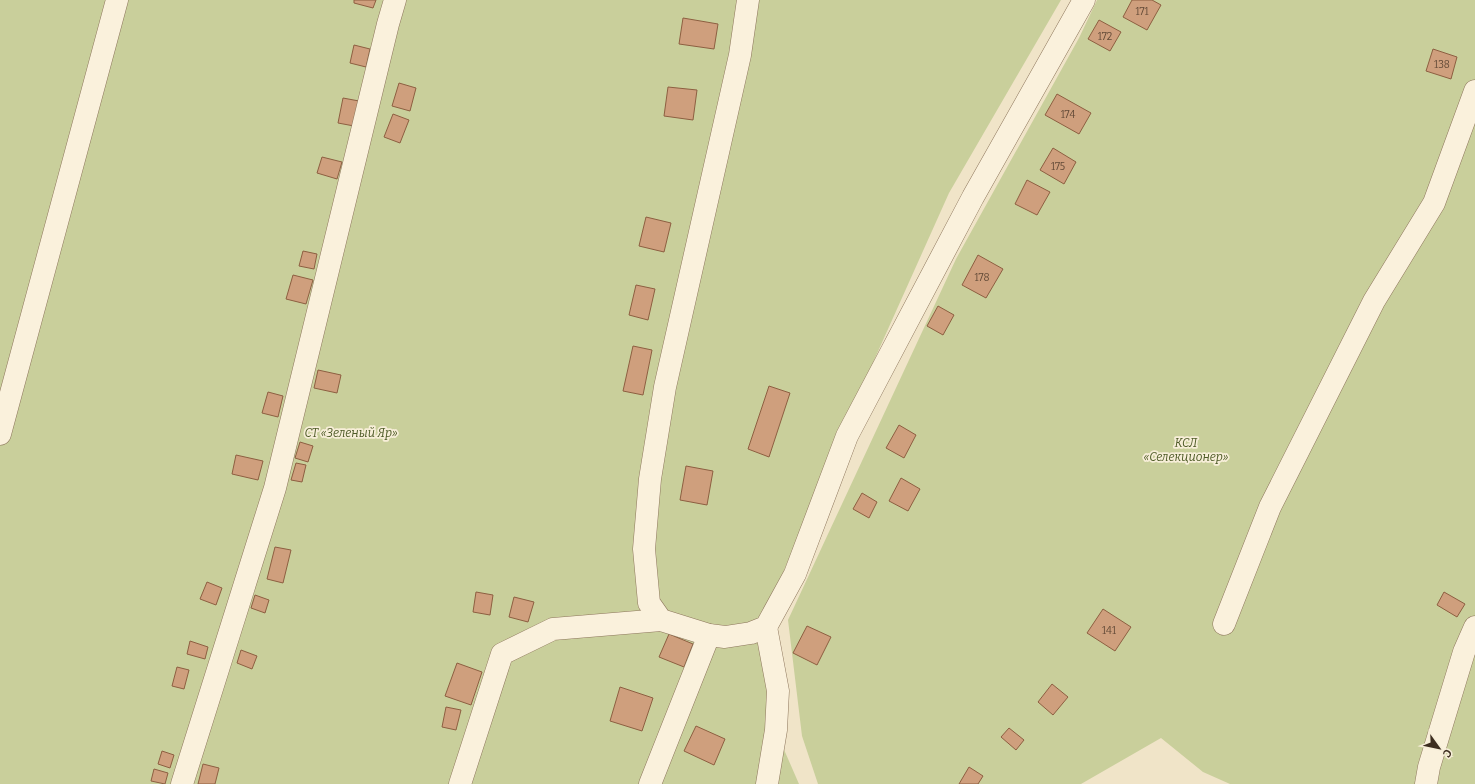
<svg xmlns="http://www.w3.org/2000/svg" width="1475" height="784" font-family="Bitter,serif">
	<rect width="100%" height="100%" fill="#f0e4c8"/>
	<g fill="#c9cf9b">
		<path d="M 0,0 L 1061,0 L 949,193 L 858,396 L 766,613 L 782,745 L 799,784 L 0,784 Z"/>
		<path d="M 1097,0 L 1475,0 L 1475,784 L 1230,784 L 1203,772 L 1161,738 L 1081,784 L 818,784 L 802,736 L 788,620 L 956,259 L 1079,38 Z"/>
	</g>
	<g fill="#cf9f7d" stroke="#8d5f41">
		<path d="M 354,0 L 376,0 L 373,8 L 354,3 Z"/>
		<path d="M 1132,0 L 1152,0 L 1161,5 L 1147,30 L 1123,17 Z"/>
		<path d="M 683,18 L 718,24 L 714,49 L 679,44 Z"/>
		<path d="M 1099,20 L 1121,32 L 1110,51 L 1088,39 Z"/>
		<path d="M 354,45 L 370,49 L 366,67 L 350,63 Z"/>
		<path d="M 1433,49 L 1457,57 L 1451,79 L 1426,71 Z"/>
		<path d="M 399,83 L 416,88 L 410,111 L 392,106 Z"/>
		<path d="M 668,87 L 697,90 L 693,120 L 664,116 Z"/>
		<path d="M 1057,94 L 1091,113 L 1079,134 L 1045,115 Z"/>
		<path d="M 343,98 L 359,101 L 354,126 L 338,123 Z"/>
		<path d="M 393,114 L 409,120 L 400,143 L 384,137 Z"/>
		<path d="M 1053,148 L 1076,162 L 1064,184 L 1040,170 Z"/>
		<path d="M 322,157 L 342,162 L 337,179 L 317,173 Z"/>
		<path d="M 1027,180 L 1050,192 L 1037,215 L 1015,204 Z"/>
		<path d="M 646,217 L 671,223 L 664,252 L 639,246 Z"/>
		<path d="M 303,251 L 317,254 L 314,269 L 299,266 Z"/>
		<path d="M 978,255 L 1003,269 L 986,298 L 962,285 Z"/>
		<path d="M 293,275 L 313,280 L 306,304 L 286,299 Z"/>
		<path d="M 636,285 L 655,289 L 648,320 L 629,315 Z"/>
		<path d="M 938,306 L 954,315 L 943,335 L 927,326 Z"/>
		<path d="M 633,346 L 652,350 L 643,395 L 623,391 Z"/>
		<path d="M 318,370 L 341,375 L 337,393 L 314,388 Z"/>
		<path d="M 769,386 L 790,393 L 769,457 L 748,449 Z"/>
		<path d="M 268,392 L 283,396 L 278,417 L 262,413 Z"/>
		<path d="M 899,425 L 916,435 L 904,458 L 886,448 Z"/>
		<path d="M 300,442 L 313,446 L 308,462 L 295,458 Z"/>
		<path d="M 236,455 L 263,461 L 258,480 L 232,474 Z"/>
		<path d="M 296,463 L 306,465 L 302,482 L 291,480 Z"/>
		<path d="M 686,466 L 713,471 L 707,505 L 680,500 Z"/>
		<path d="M 901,478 L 920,489 L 908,511 L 889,501 Z"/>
		<path d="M 862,493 L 877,502 L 869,518 L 853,509 Z"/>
		<path d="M 275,547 L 291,550 L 283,583 L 267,579 Z"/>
		<path d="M 207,582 L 222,588 L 216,605 L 200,599 Z"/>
		<path d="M 476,592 L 493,595 L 490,615 L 473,612 Z"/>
		<path d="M 1444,592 L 1465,604 L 1457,617 L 1437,605 Z"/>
		<path d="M 255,595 L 269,600 L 265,613 L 251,608 Z"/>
		<path d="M 514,597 L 534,602 L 528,622 L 509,617 Z"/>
		<path d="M 1103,609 L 1131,627 L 1115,651 L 1087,633 Z"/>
		<path d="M 807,626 L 831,637 L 817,665 L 793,653 Z"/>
		<path d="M 669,634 L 693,644 L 684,667 L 659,657 Z"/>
		<path d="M 190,641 L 208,647 L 205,659 L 187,654 Z"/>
		<path d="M 241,650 L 257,656 L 252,669 L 237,663 Z"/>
		<path d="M 457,663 L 482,672 L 471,705 L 445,696 Z"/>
		<path d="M 177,667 L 189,670 L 184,689 L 172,686 Z"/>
		<path d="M 1052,684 L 1068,697 L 1053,715 L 1038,702 Z"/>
		<path d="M 620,687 L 653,698 L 642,731 L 610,721 Z"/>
		<path d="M 446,707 L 461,710 L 456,730 L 442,727 Z"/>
		<path d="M 696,726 L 725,739 L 714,765 L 684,751 Z"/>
		<path d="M 1009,728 L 1024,740 L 1016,750 L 1001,737 Z"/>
		<path d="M 162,751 L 174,755 L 170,768 L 158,764 Z"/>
		<path d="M 203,764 L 219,768 L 215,784 L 198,784 Z"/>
		<path d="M 969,767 L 983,776 L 978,784 L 959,784 Z"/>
		<path d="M 154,769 L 168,773 L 165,784 L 151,781 Z"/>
	</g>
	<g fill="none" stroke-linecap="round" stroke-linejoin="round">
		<defs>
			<g id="minor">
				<path d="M 748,0 L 740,55 L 665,387 L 650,479 L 644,549 L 649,603 L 661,620 L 709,635 L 725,637 L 751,633 L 766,627 L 795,574 L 847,436 L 973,197 L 1084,0"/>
				<path d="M 0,434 L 117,0"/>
				<path d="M 1224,624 L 1270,507 L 1374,301 L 1434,203 L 1475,91"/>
				<path d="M 766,627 L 778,691 L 776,730 L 767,784"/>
				<path d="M 182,784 L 275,488 L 388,24 L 395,0"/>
				<path d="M 460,784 L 502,654 L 553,629 L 661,620"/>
				<path d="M 650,784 L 709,635"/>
				<path d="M 1426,784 L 1429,767 L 1464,652 L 1475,627"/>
			</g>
		</defs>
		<use href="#minor" stroke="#8d765c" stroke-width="23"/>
		<use href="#minor" stroke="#faf1dc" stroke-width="22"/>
	</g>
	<g text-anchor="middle" stroke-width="3.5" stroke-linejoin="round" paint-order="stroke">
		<g font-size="10" fill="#624a37">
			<text x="1142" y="15">171</text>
			<text x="1105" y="40">172</text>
			<text x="1442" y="68">138</text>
			<text x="1068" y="118">174</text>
			<text x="1058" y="170">175</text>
			<text x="982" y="281">178</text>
			<text x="1109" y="634">141</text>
		</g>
		<g font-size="12" font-style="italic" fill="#4d5a26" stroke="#f7eed8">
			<text x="351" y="437">СТ «Зеленый Яр»</text>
			<text x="1186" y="447">КСЛ<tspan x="1186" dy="14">«Селекционер»</tspan></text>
		</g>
	</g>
	<g transform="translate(1439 748) rotate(123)" stroke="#f7eed8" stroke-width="3" paint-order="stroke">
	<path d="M0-3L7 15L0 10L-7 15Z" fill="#3d2e20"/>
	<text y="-6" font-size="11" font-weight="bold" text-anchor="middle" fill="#3d2e20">С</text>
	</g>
</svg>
